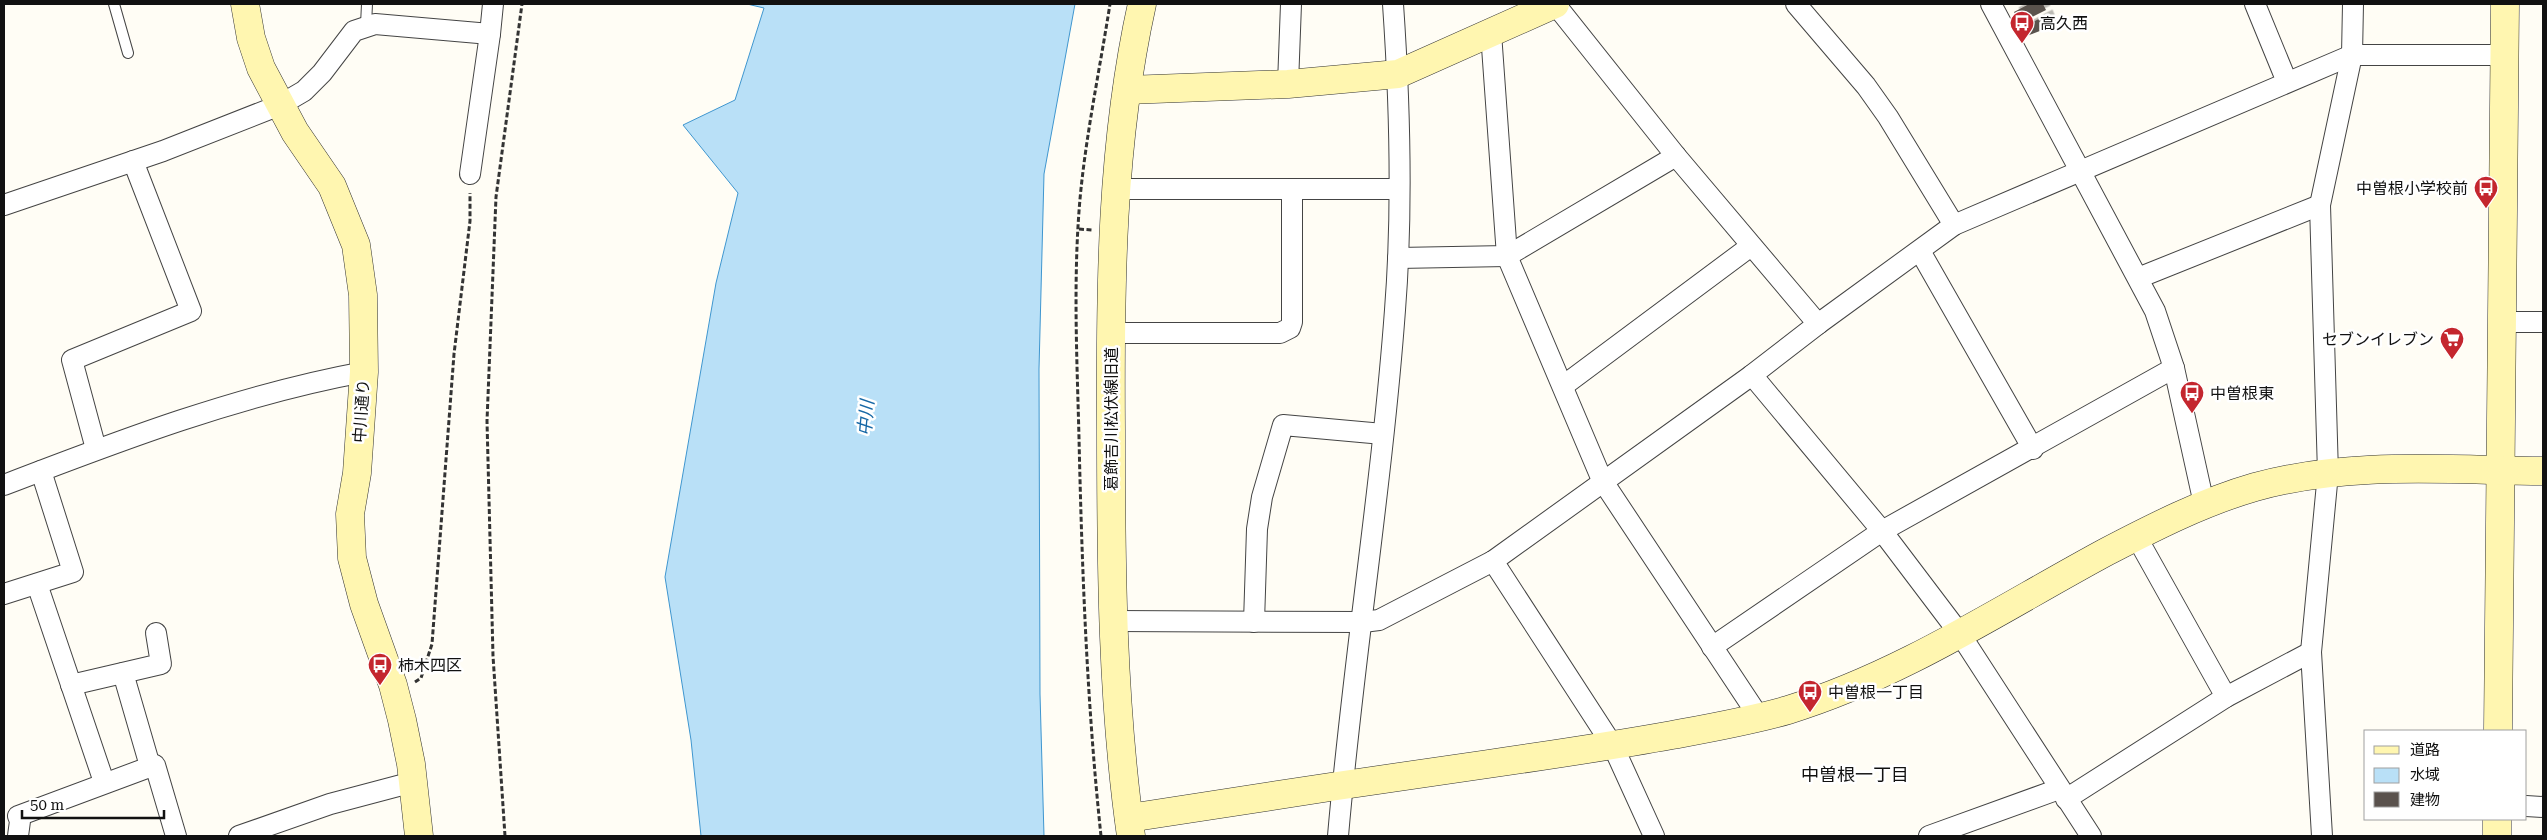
<svg xmlns="http://www.w3.org/2000/svg" width="2547" height="840" font-family="'Roboto Serif','Noto Sans JP',serif">
	<defs>
		<filter id="shadow"><feDropShadow dx="4.5" dy="-4.5" stdDeviation="0" flood-color="#0004"/></filter>
	</defs>
	<rect width="100%" height="100%" fill="#fffdf5"/>
	<path fill="#b9e0f7" stroke="#3f96cf" d="M 747,4 L 1075,4 L 1044,174 L 1039,369 L 1040,694 L 1044,836 L 701,836 L 691,740 L 665,577 L 716,283 L 738,193 L 683,125 L 735,100 L 764,8 Z"/>
	<g fill="#5a524d" filter="url(#shadow)">
		<path d="M 2029,4 L 2043,4 L 2046,10 L 2032,17 L 2031,14 L 2019,20 L 2014,12 Z"/>
		<path d="M 2048,14 L 2053,26 L 2024,37 L 2020,29 Z"/>
	</g>
	<g fill="none" stroke-linecap="round" stroke-linejoin="round">
		<defs>
			<g id="lane">
				<path d="M 114,4 L 128,53"/>
				<path d="M 366,25 L 367,4"/>
			</g>
			<g id="street">
				<path d="M 1555,4 L 1676,156 L 1818,324"/>
				<path d="M 1796,4 L 1866,86 L 1888,117 L 1954,225"/>
				<path d="M 1991,4 L 2155,311 L 2174,368 L 2204,504"/>
				<path d="M 2255,4 L 2287,82"/>
				<path d="M 1491,33 L 1507,256 L 1602,480 L 1759,717"/>
				<path d="M 1288,84 L 1291,4"/>
				<path d="M 470,174 L 490,34"/>
				<path d="M 1116,189 L 1399,189"/>
				<path d="M 4,205 L 163,151 L 280,105 L 304,91 L 322,73 L 354,31 L 375,24 L 490,34 L 493,4"/>
				<path d="M 1920,251 L 2033,449"/>
				<path d="M 1398,258 L 1507,256 L 1676,156"/>
				<path d="M 2138,278 L 2320,205"/>
				<path d="M 2501,322 L 2543,322"/>
				<path d="M 1110,333 L 1280,333 L 1290,328 L 1292,322 L 1292,189"/>
				<path d="M 1752,375 L 1882,531 L 1960,634 L 2091,836"/>
				<path d="M 1563,386 L 1751,246"/>
				<path d="M 96,449 L 72,360 L 191,311 L 133,161"/>
				<path d="M 4,485 C 121,440 239,395 364,372"/>
				<path d="M 2136,536 L 2226,697"/>
				<path d="M 1493,561 L 1613,746 L 1654,836"/>
				<path d="M 37,584 L 104,782"/>
				<path d="M 4,594 L 73,572 L 41,471"/>
				<path d="M 1114,621 L 1363,622 L 1379,620 L 1493,561 L 1752,375 L 1818,324 L 1954,225 L 2352,55 L 2504,55"/>
				<path d="M 1254,622 L 1257,529 L 1262,497 L 1283,425 L 1383,434"/>
				<path d="M 1712,647 L 1882,531 L 2174,368"/>
				<path d="M 123,673 L 150,766"/>
				<path d="M 71,685 L 161,664 L 156,633"/>
				<path d="M 2066,799 L 2226,697 L 2311,652"/>
				<path d="M 2526,806 L 2543,807"/>
				<path d="M 18,836 L 20,821 L 18,816 L 155,765 L 176,836"/>
				<path d="M 239,836 L 330,804 L 413,782"/>
				<path d="M 1338,836 C 1353,661 1382,486 1395,310 C 1403,208 1400,105 1393,4"/>
				<path d="M 1929,836 L 2059,789"/>
				<path d="M 2322,836 L 2311,652 L 2328,473 L 2320,205 L 2352,55 L 2353,4"/>
			</g>
			<g id="secondary">
				<path d="M 245,4 L 251,38 L 261,68 L 295,132 L 332,186 L 356,245 L 363,295 L 364,372 L 357,473 L 350,514 L 352,558 L 364,604 L 393,685 L 402,720 L 411,764 L 419,836"/>
				<path d="M 1127,90 L 1288,84 L 1398,74 L 1555,4"/>
				<path d="M 2498,731 L 2505,4"/>
				<path d="M 1129,818 C 1249,799 1368,781 1488,764 C 1550,755 1611,746 1672,735 C 1710,728 1750,721 1788,710 C 1902,675 2002,608 2106,552 C 2154,527 2203,502 2255,487 C 2348,461 2448,470 2543,471"/>
				<path d="M 1131,836 C 1112,702 1111,565 1111,430 C 1110,287 1111,144 1142,4"/>
				<path d="M 2497,836 L 2497,819"/>
			</g>
		</defs>
		<use href="#lane" stroke="#444" stroke-width="12"/>
		<use href="#street" stroke="#444" stroke-width="22"/>
		<use href="#secondary" stroke="#333" stroke-width="29"/>
		<g stroke="#333" stroke-width="3" stroke-dasharray="5 2.5" stroke-linecap="butt">
			<path d="M 1079,229 L 1092,230"/>
			<path d="M 415,682 L 421,678 L 432,644 L 454,354 L 470,221 L 470,193"/>
			<path d="M 505,836 L 493,656 L 487,421 L 496,197 L 522,4"/>
			<path d="M 1101,836 C 1087,704 1082,571 1079,438 C 1077,359 1073,278 1080,199 C 1086,134 1100,68 1110,4"/>
		</g>
		<use href="#lane" stroke="#fff" stroke-width="10"/>
		<use href="#street" stroke="#fff" stroke-width="20"/>
		<use href="#secondary" stroke="#fff6b0" stroke-width="28"/>
	</g>
	<defs>
		<symbol id="bus-pin" viewBox="-11 -11 22 30"><path d="M0 17L-7.5 6A9.5 9.5 0 1 1 7.5 6Z" fill="#c4262e" stroke="#fff"/><path d="M-5-6H5V4H4V6H2V4H-2V6H-4V4H-5ZM-3.5-4V0h7V-4ZM-3.5 1.2v1.5H-2V1.2ZM2 1.2v1.5H3.5V1.2Z" fill="#fff"/></symbol>
		<symbol id="supermarket-pin" viewBox="-11 -11 22 30"><path d="M0 17L-7.5 6A9.5 9.5 0 1 1 7.5 6Z" fill="#c4262e" stroke="#fff"/><path d="M-6-5.5h2.5l.6 2H6L4.5 2H-2.5L-4.4-4H-6ZM-1.5 3.2a1.3 1.3 0 1 0 .1 0ZM3 3.2a1.3 1.3 0 1 0 .1 0Z" fill="#fff"/></symbol>
	</defs>
	<g fill-rule="evenodd">
		<use href="#bus-pin" x="2008" y="9" width="28" height="38"/>
		<use href="#bus-pin" x="2472" y="174" width="28" height="38"/>
		<use href="#supermarket-pin" x="2438" y="325" width="28" height="38"/>
		<use href="#bus-pin" x="2178" y="379" width="28" height="38"/>
		<use href="#bus-pin" x="366" y="651" width="28" height="38"/>
		<use href="#bus-pin" x="1796" y="678" width="28" height="38"/>
	</g>
	<g text-anchor="middle" stroke-width="5" stroke-linejoin="round" paint-order="stroke">
		<g font-size="16" fill="#111" stroke="#fff" text-anchor="start">
			<text x="2040" y="29">高久西</text>
			<text x="2468" y="194" text-anchor="end">中曽根小学校前</text>
			<text x="2434" y="345" text-anchor="end">セブンイレブン</text>
			<text x="2210" y="399">中曽根東</text>
			<text x="398" y="671">柿木四区</text>
			<text x="1828" y="698">中曽根一丁目</text>
		</g>
		<g font-size="16" fill="#111" stroke="#fff">
			<text transform="translate(361 411) rotate(-86)" y="6">中川通り</text>
			<text transform="translate(1111 419) rotate(-90)" y="6">葛飾吉川松伏線旧道</text>
		</g>
		<g font-size="18" font-style="italic" fill="#1768a6" stroke="#fff">
			<text transform="translate(866 418) rotate(-85)" y="6">中川</text>
		</g>
		<g font-size="18" fill="#111" stroke="#fff">
			<text x="1855" y="781">中曽根一丁目</text>
		</g>
	</g>
	<rect width="2547" height="840" fill="none" stroke="#111111" stroke-width="10"/>
	<rect x="2364" y="730" width="162" height="90" fill="#ffffff" stroke="#a0a0a0"/>
	<rect x="2374" y="746" width="25" height="8" fill="#fff6b0" stroke="#a0a0a0"/>
	<text x="2410" y="755" font-size="15" fill="#111111">道路</text>
	<rect x="2374" y="768" width="25" height="15" fill="#b9e0f7" stroke="#a0a0a0"/>
	<text x="2410" y="780" font-size="15" fill="#111111">水域</text>
	<rect x="2374" y="792" width="25" height="15" fill="#5a524d" stroke="#a0a0a0"/>
	<text x="2410" y="805" font-size="15" fill="#111111">建物</text>
	<path d="M22 810v8h142v-8" fill="none" stroke="#111111" stroke-width="2.5"/>
	<text x="30" y="810" font-size="15" fill="#111111" stroke="#ffffff" stroke-width="4" paint-order="stroke">50 m</text>
</svg>
